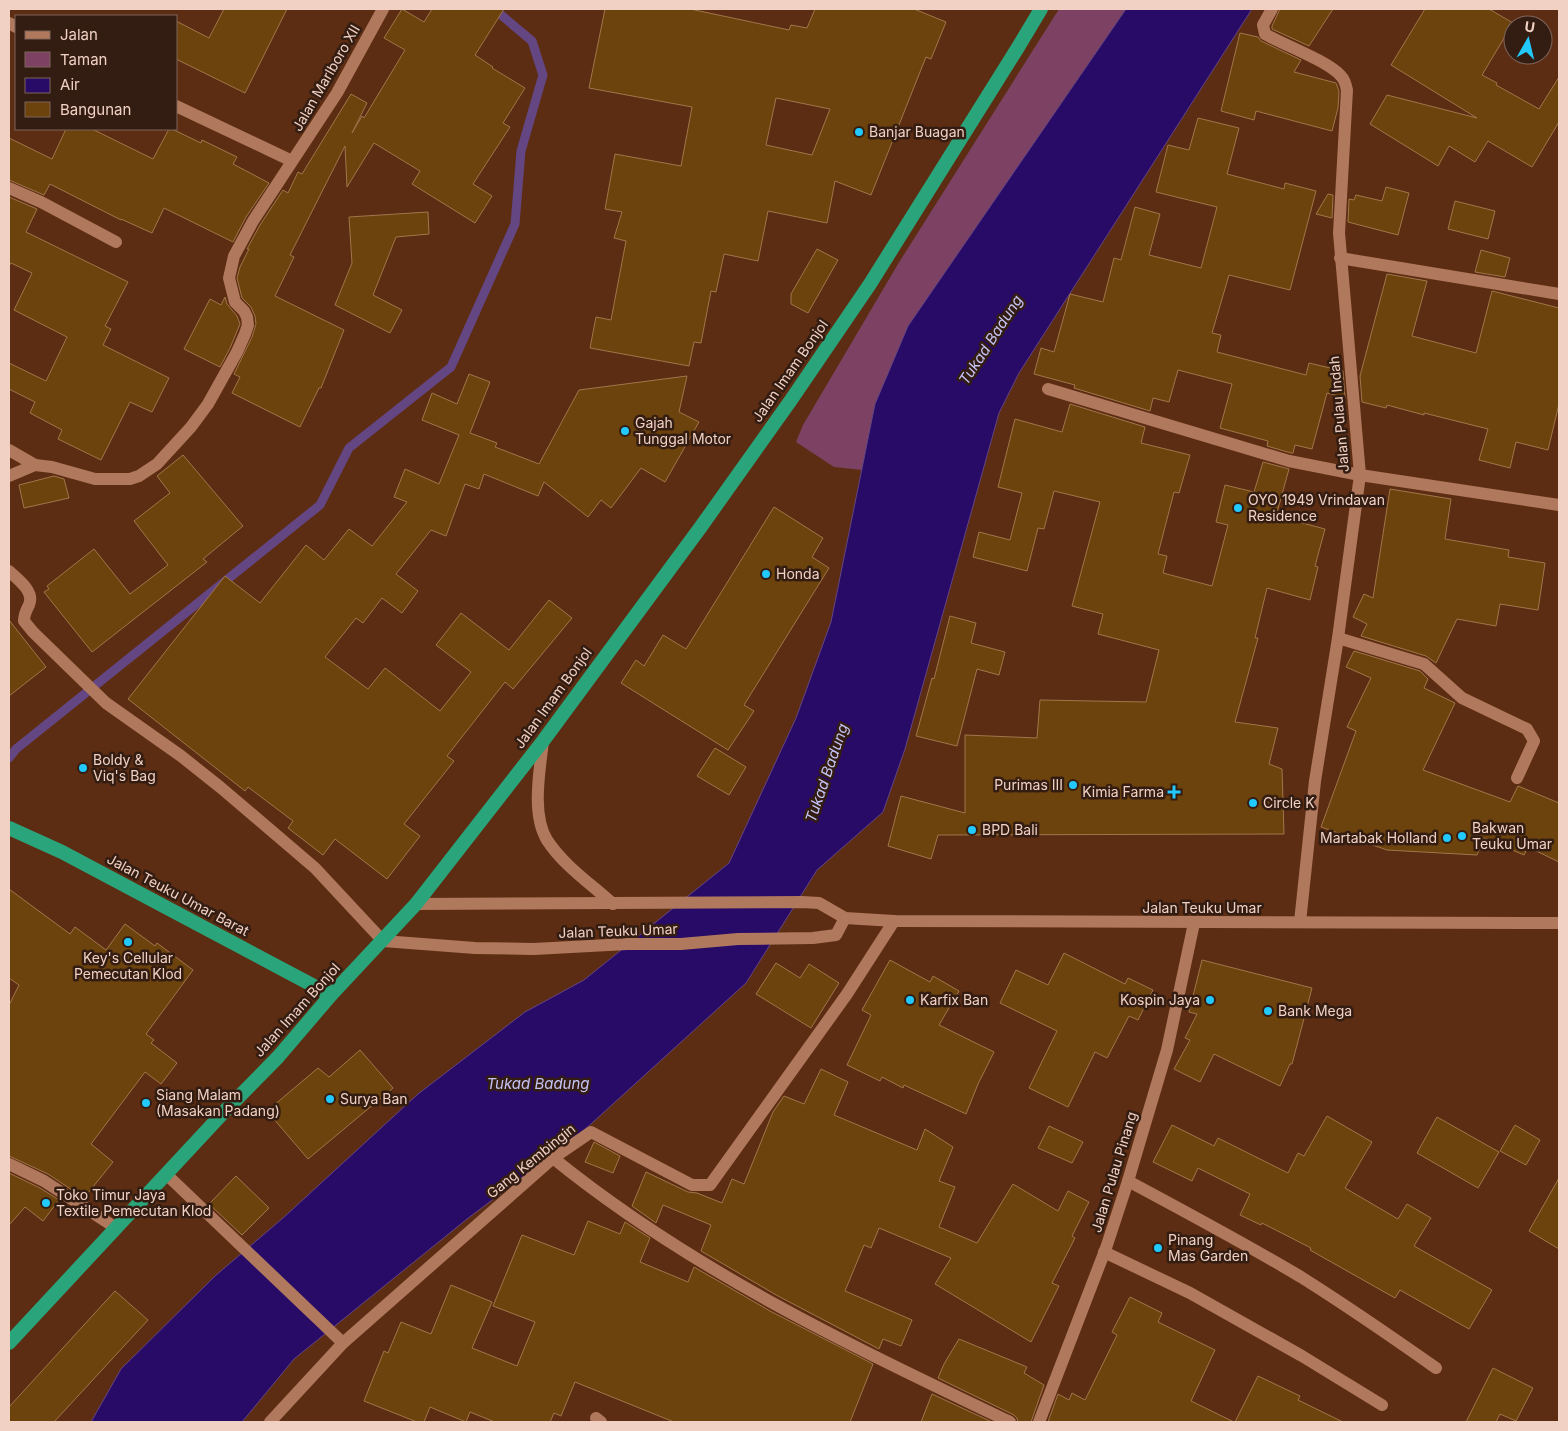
<svg xmlns="http://www.w3.org/2000/svg" width="1568" height="1431" font-family="Inter,sans-serif">
	<rect width="100%" height="100%" fill="#5d2d13"/>
	<path fill="#7d4263" d="M 1059,9 L 1126,9 L 1062,102 L 875,404 L 862,470 L 834,467 L 796,442 L 803,425 L 898,264 Z"/>
	<path fill="#280a67" stroke="#644683" d="M 1126,9 L 1252,9 L 1019,373 L 999,413 L 905,749 L 883,812 L 817,870 L 746,983 L 581,1133 L 467,1219 L 294,1359 L 242,1422 L 91,1422 L 121,1369 L 215,1276 L 283,1218 L 418,1094 L 525,1012 L 584,980 L 729,863 L 796,718 L 831,622 L 875,404 L 908,326 Z"/>
	<g fill="none" stroke-linecap="round" stroke-linejoin="round">
		<path stroke="#644683" stroke-width="9" d="M 9,758 L 16,749 L 320,505 L 349,448 L 451,367 L 515,224 L 521,151 L 543,75 L 532,41 L 494,9"/>
	</g>
	<g fill="#6c420d" stroke="#a1764a" fill-rule="evenodd">
		<path d="M 224,9 L 287,9 L 245,93 L 176,59 L 176,21 L 209,38 Z"/>
		<path d="M 402,9 L 424,22 L 432,9 L 504,9 L 475,55 L 493,67 L 492,68 L 525,88 L 503,123 L 510,127 L 473,184 L 492,196 L 475,223 L 412,184 L 420,171 L 374,143 L 347,187 L 345,146 L 290,255 L 294,257 L 275,296 L 344,330 L 321,388 L 319,388 L 300,427 L 232,393 L 240,377 L 234,374 L 252,337 L 256,324 L 255,316 L 251,307 L 242,298 L 237,278 L 240,267 L 249,249 L 247,249 L 260,225 L 283,190 L 288,193 L 298,172 L 302,174 L 351,94 L 367,103 L 352,133 L 362,116 L 364,118 L 405,50 L 384,38 Z"/>
		<path d="M 605,9 L 690,9 L 789,30 L 791,25 L 807,28 L 815,9 L 914,9 L 946,22 L 931,59 L 926,57 L 871,195 L 835,181 L 827,223 L 768,211 L 758,261 L 724,254 L 716,292 L 711,291 L 701,343 L 694,342 L 689,366 L 590,348 L 596,317 L 611,320 L 626,241 L 614,238 L 622,212 L 605,209 L 615,154 L 681,166 L 692,107 L 589,88 ZM 776,98 L 830,109 L 812,155 L 766,145 Z"/>
		<path d="M 1280,9 L 1333,9 L 1309,46 L 1272,29 L 1272,26 Z"/>
		<path d="M 1425,9 L 1489,9 L 1513,23 L 1482,75 L 1497,83 L 1496,85 L 1539,109 L 1559,77 L 1559,122 L 1532,167 L 1488,141 L 1475,162 L 1449,146 L 1438,166 L 1370,124 L 1387,95 L 1477,118 L 1391,65 Z"/>
		<path d="M 1240,33 L 1258,37 L 1261,41 L 1301,60 L 1294,72 L 1336,83 L 1339,91 L 1338,108 L 1332,131 L 1256,111 L 1254,120 L 1221,111 Z"/>
		<path d="M 1198,118 L 1239,128 L 1227,174 L 1284,189 L 1285,183 L 1316,191 L 1290,290 L 1229,275 L 1212,333 L 1221,335 L 1217,352 L 1306,375 L 1309,363 L 1343,371 L 1345,398 L 1327,393 L 1312,449 L 1295,445 L 1293,453 L 1291,453 L 1267,446 L 1268,441 L 1220,428 L 1232,384 L 1178,370 L 1169,402 L 1153,398 L 1150,411 L 1074,388 L 1075,385 L 1034,374 L 1041,348 L 1054,352 L 1070,294 L 1103,302 L 1114,258 L 1121,260 L 1135,207 L 1160,214 L 1149,255 L 1201,268 L 1217,207 L 1156,192 L 1168,145 L 1189,150 Z"/>
		<path d="M 66,129 L 92,129 L 153,159 L 169,129 L 172,129 L 201,143 L 202,140 L 237,157 L 233,164 L 269,183 L 246,217 L 233,242 L 164,208 L 152,233 L 121,219 L 121,220 L 50,184 L 44,195 L 9,180 L 9,138 L 52,159 Z"/>
		<path d="M 1386,187 L 1409,193 L 1398,235 L 1348,222 L 1349,199 L 1354,200 L 1356,195 L 1382,201 Z"/>
		<path d="M 1328,194 L 1333,195 L 1332,218 L 1316,214 Z"/>
		<path d="M 9,197 L 37,209 L 26,232 L 128,282 L 105,326 L 111,329 L 103,345 L 169,378 L 152,412 L 130,402 L 101,460 L 58,439 L 62,430 L 30,413 L 35,402 L 9,389 L 9,363 L 46,381 L 67,337 L 14,310 L 32,273 L 11,263 L 9,266 Z"/>
		<path d="M 1455,201 L 1495,211 L 1488,239 L 1448,229 Z"/>
		<path d="M 428,212 L 429,234 L 396,237 L 373,295 L 402,310 L 390,333 L 335,305 L 352,263 L 349,217 Z"/>
		<path d="M 817,249 L 838,260 L 808,313 L 791,304 L 791,294 Z"/>
		<path d="M 1481,250 L 1510,258 L 1505,277 L 1475,272 Z"/>
		<path d="M 1387,274 L 1427,281 L 1412,336 L 1476,353 L 1492,291 L 1559,308 L 1559,404 L 1548,450 L 1516,442 L 1510,468 L 1479,460 L 1488,429 L 1424,413 L 1424,415 L 1387,405 L 1386,408 L 1362,402 L 1360,376 Z"/>
		<path d="M 225,297 L 227,304 L 237,316 L 240,324 L 230,348 L 220,367 L 184,349 L 210,299 L 221,305 Z"/>
		<path d="M 469,374 L 490,382 L 470,433 L 497,443 L 495,447 L 539,464 L 579,390 L 687,376 L 679,412 L 699,422 L 665,482 L 641,468 L 611,508 L 601,500 L 588,517 L 544,482 L 538,496 L 484,474 L 479,489 L 465,484 L 446,536 L 431,530 L 396,574 L 418,591 L 402,613 L 382,598 L 363,623 L 356,618 L 325,657 L 368,689 L 385,668 L 440,711 L 471,672 L 436,645 L 461,613 L 509,650 L 549,600 L 572,618 L 513,689 L 505,682 L 447,756 L 454,761 L 404,824 L 420,836 L 387,879 L 335,839 L 323,855 L 288,828 L 293,821 L 248,787 L 245,791 L 128,699 L 225,576 L 260,603 L 306,545 L 324,560 L 349,529 L 372,546 L 407,502 L 394,497 L 405,469 L 439,484 L 459,435 L 422,420 L 432,393 L 457,404 Z"/>
		<path d="M 1070,404 L 1145,427 L 1141,443 L 1190,455 L 1179,493 L 1174,492 L 1158,554 L 1167,556 L 1163,573 L 1212,586 L 1228,525 L 1216,522 L 1225,485 L 1254,492 L 1263,462 L 1289,469 L 1276,516 L 1325,529 L 1315,566 L 1318,567 L 1310,600 L 1267,588 L 1255,638 L 1258,638 L 1235,722 L 1278,728 L 1269,764 L 1282,769 L 1284,834 L 938,835 L 931,859 L 888,846 L 901,796 L 965,813 L 965,735 L 1037,738 L 1040,700 L 1146,702 L 1159,650 L 1098,634 L 1103,614 L 1072,606 L 1100,502 L 1054,491 L 1044,529 L 1038,528 L 1027,571 L 973,557 L 979,532 L 1010,540 L 1022,493 L 998,487 L 1015,419 L 1062,432 Z"/>
		<path d="M 183,455 L 243,526 L 203,559 L 207,562 L 92,652 L 44,592 L 49,589 L 47,586 L 94,549 L 130,594 L 168,565 L 134,521 L 170,493 L 157,476 Z"/>
		<path d="M 54,476 L 64,479 L 69,498 L 24,508 L 19,485 Z"/>
		<path d="M 1390,489 L 1451,499 L 1445,539 L 1509,550 L 1508,557 L 1545,563 L 1538,610 L 1500,604 L 1496,626 L 1457,619 L 1436,663 L 1426,656 L 1361,636 L 1367,624 L 1353,617 L 1364,594 L 1373,598 Z"/>
		<path d="M 774,507 L 823,538 L 812,557 L 829,568 L 744,705 L 754,711 L 728,750 L 621,683 L 636,660 L 644,666 L 663,635 L 686,649 Z"/>
		<path d="M 950,616 L 976,623 L 971,643 L 1005,652 L 999,675 L 977,669 L 957,746 L 916,736 L 932,678 L 934,679 Z"/>
		<path d="M 9,620 L 46,667 L 9,696 Z"/>
		<path d="M 1354,651 L 1420,671 L 1428,679 L 1424,688 L 1455,703 L 1423,770 L 1510,802 L 1518,786 L 1559,803 L 1559,862 L 1528,847 L 1524,855 L 1484,838 L 1477,855 L 1387,850 L 1321,827 L 1356,731 L 1347,727 L 1371,678 L 1346,667 Z"/>
		<path d="M 715,748 L 746,767 L 729,795 L 697,776 Z"/>
		<path d="M 9,889 L 70,934 L 75,927 L 106,950 L 125,924 L 155,946 L 157,943 L 193,970 L 146,1034 L 154,1040 L 151,1043 L 177,1063 L 161,1084 L 145,1072 L 91,1144 L 113,1162 L 84,1198 L 48,1174 L 9,1156 L 9,1005 L 19,985 L 9,978 Z"/>
		<path d="M 1064,953 L 1125,984 L 1128,978 L 1153,990 L 1138,1020 L 1129,1016 L 1107,1058 L 1095,1052 L 1068,1107 L 1029,1088 L 1057,1031 L 1000,1003 L 1016,970 L 1048,985 Z"/>
		<path d="M 890,960 L 930,982 L 933,976 L 959,991 L 939,1025 L 994,1052 L 978,1084 L 966,1114 L 904,1085 L 903,1088 L 882,1077 L 880,1081 L 847,1065 L 871,1015 L 862,1010 Z"/>
		<path d="M 1202,960 L 1312,988 L 1292,1064 L 1290,1064 L 1280,1086 L 1214,1054 L 1200,1082 L 1174,1069 L 1190,1040 L 1185,1038 L 1197,1014 L 1189,1012 Z"/>
		<path d="M 776,963 L 800,978 L 809,964 L 839,983 L 811,1028 L 756,994 Z"/>
		<path d="M 360,1050 L 393,1088 L 308,1159 L 267,1111 L 318,1068 L 329,1077 Z"/>
		<path d="M 821,1069 L 848,1082 L 834,1115 L 917,1150 L 925,1129 L 953,1147 L 939,1181 L 955,1187 L 939,1227 L 977,1243 L 1013,1184 L 1058,1211 L 1068,1191 L 1089,1202 L 1072,1236 L 1075,1238 L 1052,1283 L 1059,1286 L 1031,1342 L 935,1284 L 951,1258 L 879,1228 L 871,1248 L 864,1245 L 845,1291 L 912,1320 L 901,1346 L 883,1339 L 879,1349 L 778,1296 L 701,1251 L 711,1225 L 663,1205 L 656,1223 L 632,1206 L 646,1172 L 688,1192 L 697,1193 L 722,1203 L 732,1179 L 744,1184 L 773,1112 L 784,1096 L 804,1104 Z"/>
		<path d="M 1327,1116 L 1372,1142 L 1345,1188 L 1398,1219 L 1407,1204 L 1431,1218 L 1414,1246 L 1492,1290 L 1469,1329 L 1400,1290 L 1395,1298 L 1310,1250 L 1311,1248 L 1262,1223 L 1261,1225 L 1240,1215 L 1250,1194 L 1198,1168 L 1192,1181 L 1153,1162 L 1172,1125 L 1214,1146 L 1218,1138 L 1288,1173 L 1298,1153 L 1304,1156 Z"/>
		<path d="M 1437,1117 L 1499,1152 L 1478,1188 L 1417,1153 Z"/>
		<path d="M 1515,1125 L 1540,1140 L 1526,1165 L 1500,1151 Z"/>
		<path d="M 1049,1126 L 1083,1142 L 1072,1163 L 1038,1148 Z"/>
		<path d="M 594,1142 L 620,1156 L 613,1173 L 585,1162 Z"/>
		<path d="M 9,1173 L 40,1188 L 59,1200 L 43,1221 L 25,1207 L 9,1225 Z"/>
		<path d="M 236,1176 L 269,1208 L 242,1235 L 209,1204 Z"/>
		<path d="M 1559,1178 L 1559,1249 L 1529,1231 Z"/>
		<path d="M 588,1221 L 620,1234 L 625,1222 L 650,1238 L 640,1262 L 688,1282 L 694,1267 L 770,1311 L 873,1364 L 850,1422 L 674,1422 L 575,1382 L 561,1416 L 554,1413 L 550,1422 L 495,1422 L 470,1412 L 466,1422 L 430,1407 L 424,1422 L 417,1422 L 364,1401 L 384,1351 L 388,1353 L 401,1322 L 431,1334 L 451,1285 L 492,1302 L 472,1348 L 517,1366 L 535,1322 L 493,1306 L 522,1235 L 574,1255 Z"/>
		<path d="M 115,1291 L 148,1320 L 54,1422 L 9,1422 L 9,1407 Z"/>
		<path d="M 1130,1297 L 1162,1313 L 1158,1322 L 1215,1350 L 1191,1401 L 1234,1422 L 1048,1422 L 1058,1394 L 1069,1400 L 1072,1393 L 1085,1400 L 1117,1335 L 1112,1332 Z"/>
		<path d="M 959,1339 L 1027,1367 L 1024,1373 L 1044,1385 L 1031,1422 L 1018,1422 L 1017,1418 L 1014,1415 L 938,1378 L 944,1364 Z"/>
		<path d="M 1493,1368 L 1533,1388 L 1516,1421 L 1500,1414 L 1496,1422 L 1466,1422 Z"/>
		<path d="M 1258,1376 L 1300,1396 L 1298,1400 L 1343,1422 L 1235,1422 Z"/>
		<path d="M 932,1394 L 992,1422 L 921,1422 Z"/>
	</g>
	<g fill="none" stroke-linecap="round" stroke-linejoin="round">
		<path stroke="#b0785d" stroke-width="12" d="M 166,1174 L 343,1343"/>
		<g stroke="#b0785d" stroke-width="12">
			<path d="M 1272,9 L 1263,25 L 1265,34 C 1284,45 1328,61 1341,76 C 1345,80 1346,85 1347,90 L 1339,233 L 1360,475 L 1338,638 L 1315,781 L 1300,922"/>
			<path d="M 9,23 L 16,27"/>
			<path d="M 176,106 L 292,161"/>
			<path d="M 9,188 L 41,202 L 116,242"/>
			<path d="M 1340,258 L 1559,294"/>
			<path d="M 1048,389 L 1289,461 L 1360,475 L 1559,505"/>
			<path d="M 9,450 L 35,465"/>
			<path d="M 9,476 L 35,465 L 52,467 L 95,479 L 130,479 L 139,476 L 157,464 L 191,427 L 208,404 L 237,352 L 245,334 L 248,325 L 247,317 L 244,311 L 235,302 L 229,278 L 234,256 L 253,221 L 337,93 L 383,9"/>
			<path d="M 9,571 C 18,580 35,591 29,605 C 26,611 24,614 24,621 L 33,632 L 106,703 L 181,756 L 220,787 L 315,868 L 383,941"/>
			<path d="M 1338,638 L 1424,664 L 1462,698 L 1527,729 L 1534,741 L 1517,778"/>
			<path d="M 553,1158 C 691,1270 851,1346 1010,1422"/>
			<path d="M 9,1164 L 44,1181 L 116,1228"/>
			<path d="M 1128,1181 C 1186,1212 1244,1243 1301,1277 C 1347,1306 1392,1337 1436,1368"/>
			<path d="M 1104,1252 L 1190,1293 L 1302,1356 L 1382,1405"/>
			<path d="M 596,1418 L 601,1422"/>
			<path d="M 270,1422 L 343,1343 L 553,1158 L 591,1132 L 692,1185 L 710,1185 L 847,994 L 894,921"/>
			<path d="M 1039,1422 L 1106,1248 L 1128,1181 L 1167,1050 L 1194,923"/>
		</g>
		<g stroke="#b0785d" stroke-width="12">
			<path d="M 543,741 C 540,769 531,814 547,840 C 563,865 591,884 613,904"/>
			<path d="M 416,904 L 802,902 L 819,903 L 845,918 L 894,921 L 1559,923"/>
			<path d="M 383,941 L 475,948 L 534,949 L 627,944 L 681,944 L 738,939 L 813,938 L 836,935 L 845,918"/>
		</g>
		<g stroke="#2aa47a" stroke-width="14">
			<path d="M 9,828 L 62,852 L 331,995"/>
			<path d="M 9,1343 L 222,1114 L 278,1057 L 331,995 L 416,904 L 543,741 L 700,528 L 791,400 L 870,284 L 1017,49 L 1041,9"/>
		</g>
	</g>
	<g fill="#22c9fd" stroke="#331d12" stroke-width="2">
		<circle cx="859" cy="132" r="5"/>
		<circle cx="625" cy="431" r="5"/>
		<circle cx="1238" cy="508" r="5"/>
		<circle cx="766" cy="574" r="5"/>
		<circle cx="83" cy="768" r="5"/>
		<circle cx="1073" cy="785" r="5"/>
		<path d="M1171.5 784.5h5v5h5v5h-5v5h-5v-5h-5v-5h5z"/>
		<circle cx="1253" cy="803" r="5"/>
		<circle cx="972" cy="830" r="5"/>
		<circle cx="1462" cy="836" r="5"/>
		<circle cx="1447" cy="838" r="5"/>
		<circle cx="128" cy="942" r="5"/>
		<circle cx="910" cy="1000" r="5"/>
		<circle cx="1210" cy="1000" r="5"/>
		<circle cx="1268" cy="1011" r="5"/>
		<circle cx="330" cy="1099" r="5"/>
		<circle cx="146" cy="1103" r="5"/>
		<circle cx="46" cy="1203" r="5"/>
		<circle cx="1158" cy="1248" r="5"/>
	</g>
	<g text-anchor="middle" stroke-width="5" stroke-linejoin="round" paint-order="stroke">
		<g font-size="14" fill="#f1d1c3" stroke="#331d12">
			<text transform="translate(326 78) rotate(-60)" y="5">Jalan Marlboro XII</text>
			<text transform="translate(790 371) rotate(-55)" y="5">Jalan Imam Bonjol</text>
			<text transform="translate(1339 414) rotate(-95)" y="5">Jalan Pulau Indah</text>
			<text transform="translate(553 698) rotate(-54)" y="5">Jalan Imam Bonjol</text>
			<text transform="translate(178 895) rotate(28)" y="5">Jalan Teuku Umar Barat</text>
			<text x="1202" y="913">Jalan Teuku Umar</text>
			<text transform="translate(618 931) rotate(-2)" y="5">Jalan Teuku Umar</text>
			<text transform="translate(297 1010) rotate(-48)" y="5">Jalan Imam Bonjol</text>
			<text transform="translate(531 1161) rotate(-39)" y="5">Gang Kembingin</text>
			<text transform="translate(1114 1172) rotate(-73)" y="5">Jalan Pulau Pinang</text>
		</g>
		<g font-size="14" fill="#f1d1c3" stroke="#331d12" text-anchor="start">
			<text x="869" y="137">Banjar Buagan</text>
			<text x="635" y="428">Gajah<tspan x="635" dy="16">Tunggal Motor</tspan></text>
			<text x="1248" y="505">OYO 1949 Vrindavan<tspan x="1248" dy="16">Residence</tspan></text>
			<text x="776" y="579">Honda</text>
			<text x="93" y="765">Boldy &amp;<tspan x="93" dy="16">Viq's Bag</tspan></text>
			<text x="1063" y="790" text-anchor="end">Purimas III</text>
			<text x="1164" y="797" text-anchor="end">Kimia Farma</text>
			<text x="1263" y="808">Circle K</text>
			<text x="1472" y="833">Bakwan<tspan x="1472" dy="16">Teuku Umar</tspan></text>
			<text x="982" y="835">BPD Bali</text>
			<text x="1437" y="843" text-anchor="end">Martabak Holland</text>
			<text x="128" y="963" text-anchor="middle">Key's Cellular<tspan x="128" dy="16">Pemecutan Klod</tspan></text>
			<text x="920" y="1005">Karfix Ban</text>
			<text x="1200" y="1005" text-anchor="end">Kospin Jaya</text>
			<text x="1278" y="1016">Bank Mega</text>
			<text x="156" y="1100">Siang Malam<tspan x="156" dy="16">(Masakan Padang)</tspan></text>
			<text x="340" y="1104">Surya Ban</text>
			<text x="56" y="1200">Toko Timur Jaya<tspan x="56" dy="16">Textile Pemecutan Klod</tspan></text>
			<text x="1168" y="1245">Pinang<tspan x="1168" dy="16">Mas Garden</tspan></text>
		</g>
		<g font-size="15" font-style="italic" fill="#c4c3f5" stroke="#331d12">
			<text transform="translate(991 340) rotate(-57)" y="5">Tukad Badung</text>
			<text transform="translate(827 773) rotate(-71)" y="5">Tukad Badung</text>
			<text x="538" y="1089">Tukad Badung</text>
		</g>
	</g>
	<rect width="1568" height="1431" fill="none" stroke="#f1d1c3" stroke-width="20"/>
	<rect x="15" y="15" width="162" height="115" fill="#331d12" stroke="#7f6559"/>
	<rect x="25" y="31" width="25" height="8" fill="#b0785d" stroke="#7f6559"/>
	<text x="60" y="40" font-size="15" fill="#f1d1c3">Jalan</text>
	<rect x="25" y="52" width="25" height="15" fill="#7d4263" stroke="#7f6559"/>
	<text x="60" y="65" font-size="15" fill="#f1d1c3">Taman</text>
	<rect x="25" y="78" width="25" height="15" fill="#280a67" stroke="#7f6559"/>
	<text x="60" y="90" font-size="15" fill="#f1d1c3">Air</text>
	<rect x="25" y="102" width="25" height="15" fill="#6c420d" stroke="#7f6559"/>
	<text x="60" y="115" font-size="15" fill="#f1d1c3">Bangunan</text>
	<g transform="translate(1528 40) rotate(8)"><circle r="24" fill="#331d12" stroke="#7f6559"/>
	<path d="M0-4L9 19L0 12L-9 19Z" fill="#22c9fd"/>
	<text y="-8" font-size="14" font-weight="bold" text-anchor="middle" fill="#f1d1c3">U</text>
	</g>
</svg>
